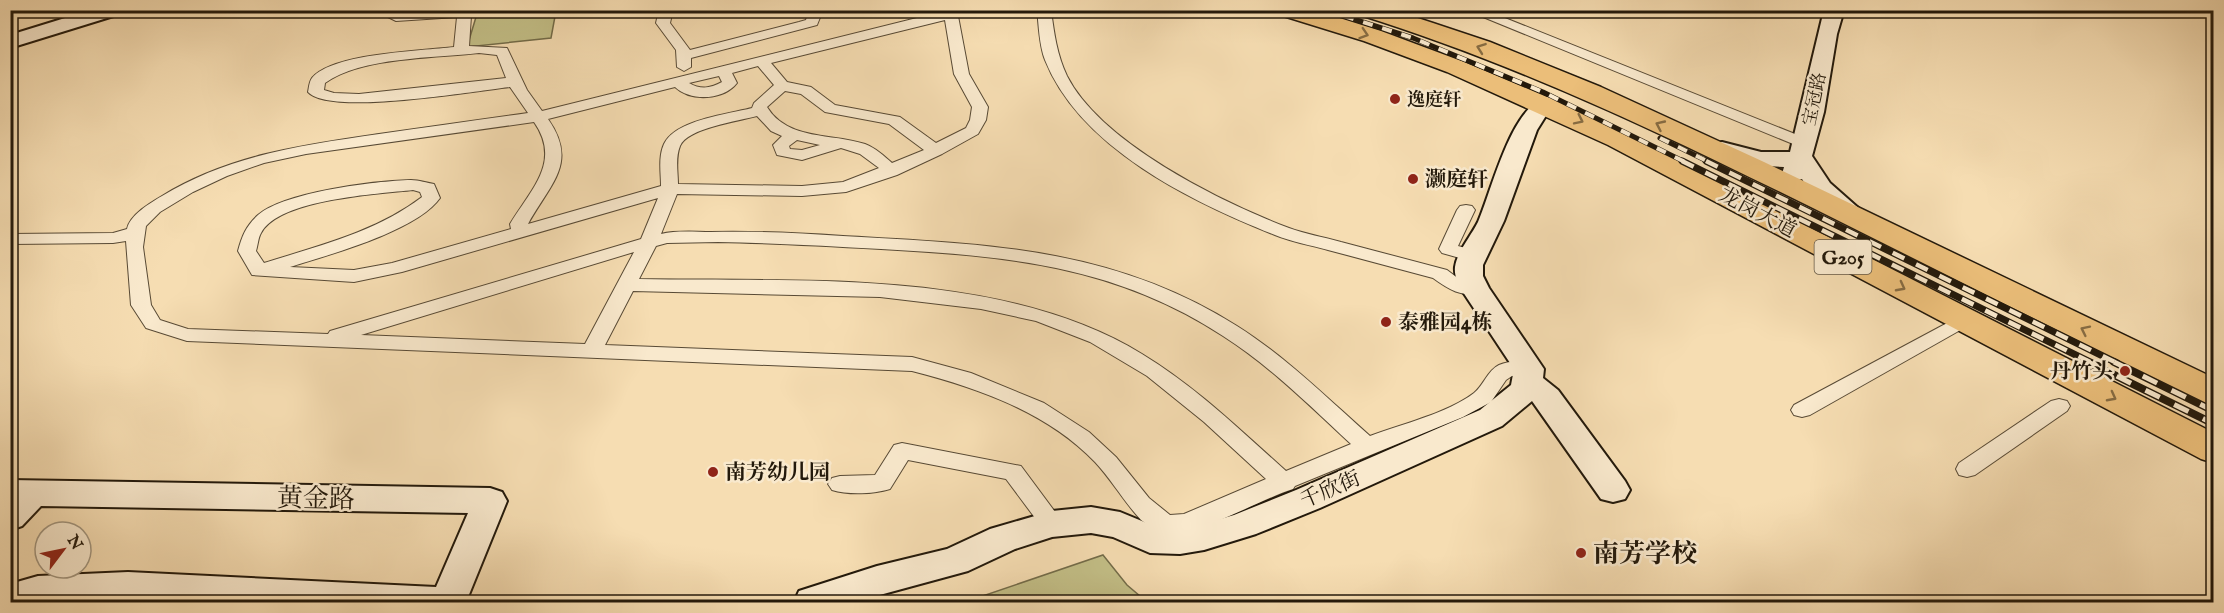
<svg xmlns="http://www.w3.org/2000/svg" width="2224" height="613" font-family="'IM FELL English','Noto Serif SC',serif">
	<rect width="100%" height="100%" fill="#f6ddb2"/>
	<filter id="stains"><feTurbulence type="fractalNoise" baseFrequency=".00333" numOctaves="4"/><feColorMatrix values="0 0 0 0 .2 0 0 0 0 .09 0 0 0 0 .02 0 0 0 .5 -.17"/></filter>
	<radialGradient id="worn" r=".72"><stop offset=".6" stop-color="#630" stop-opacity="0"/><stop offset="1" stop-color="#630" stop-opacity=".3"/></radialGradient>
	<g fill="#c3bf87" stroke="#736c49" stroke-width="1.5">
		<path d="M 537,11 L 556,11 L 551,38 L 467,47 L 476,17 Z"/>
		<path d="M 1103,555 L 1127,585 L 1147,602 L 965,602 Z"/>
	</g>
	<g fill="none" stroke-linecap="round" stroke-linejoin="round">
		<defs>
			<g id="street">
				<path d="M 374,10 L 398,13 L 512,10 L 506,14 L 471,16 L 469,46 L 507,48 L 527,90 L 542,111 L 949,10 L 973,10 L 958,16 L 969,74 L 988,107 L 986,120 L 978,134 L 942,154 L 897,175 L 846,192 L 802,196 L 677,194 L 661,234 C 677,230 695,232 711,232 C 755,231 799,233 843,236 C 985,244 1112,247 1237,326 C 1286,357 1327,398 1370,436 C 1402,424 1448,413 1474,393 C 1484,385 1487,371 1499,365 C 1510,360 1526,361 1536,364 L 1539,369 L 1536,374 L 1512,376 L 1506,380 L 1491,402 L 1463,417 L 1295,486 L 1293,489 C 1261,499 1200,535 1170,533 C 1159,533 1149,526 1141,520 C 1124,502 1112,480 1095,462 C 1047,412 978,388 912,371 L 187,341 L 146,328 L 131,305 L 126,241 L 113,243 L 10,244 L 10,234 L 113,233 L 127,229 C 130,215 150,203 162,196 C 229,155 303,145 379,134 C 429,127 478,120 528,113 L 510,87 C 475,91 329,116 308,92 C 309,88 309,82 312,78 C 333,53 421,51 454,47 L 457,17 L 396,21 ZM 945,20 L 954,74 L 972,107 L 970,120 L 966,128 L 936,143 L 900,117 L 835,105 L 811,87 L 787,82 L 771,63 ZM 479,53 L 497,55 L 506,78 L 359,94 L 334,93 L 324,90 L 325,83 C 361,57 435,58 479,53 ZM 758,66 L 774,85 L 754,103 L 752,108 C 728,114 675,120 664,144 C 658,157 661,173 661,186 L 528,224 C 550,184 579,163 548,119 L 675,87 C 691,102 724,100 737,83 L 732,73 ZM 719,76 L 722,82 C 711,88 701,90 689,83 ZM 785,91 L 801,94 L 825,112 L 889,124 L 924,150 L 892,163 C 884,156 876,148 865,144 C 832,133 788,141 767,107 ZM 757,116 L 771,131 L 782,136 L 773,145 L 777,155 L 802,160 L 841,148 L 860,154 L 879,168 L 843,182 L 802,186 L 678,184 C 678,172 675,158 680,146 C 687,128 739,121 757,116 ZM 534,122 C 562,162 531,189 510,224 L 511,229 L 392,263 L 354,270 L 290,267 C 328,255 417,231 440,198 L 434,184 C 427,183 419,180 411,180 C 375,181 285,192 258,215 C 246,226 242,236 238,251 L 252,275 L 354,282 L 402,272 L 658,198 L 641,239 L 330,331 L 328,334 L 188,329 L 160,320 L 151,305 L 143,247 L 146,226 L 160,212 L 193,192 L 227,176 L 264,163 L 306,154 ZM 797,140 L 820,145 L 802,150 L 790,149 L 789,146 ZM 413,190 L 420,192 L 422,197 C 376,232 318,246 264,263 L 256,251 C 258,245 258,238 261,233 C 279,199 378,194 413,190 ZM 718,242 C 772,243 827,246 881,249 C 1006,256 1115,265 1223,336 C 1270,366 1310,406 1351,444 L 1286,471 C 1240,430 1195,386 1142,354 C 1002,268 798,282 639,279 L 656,246 L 667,243 ZM 634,252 L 585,344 L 361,335 ZM 633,291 L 880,297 L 981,309 L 1036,321 L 1090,342 L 1147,376 L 1204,422 L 1266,479 L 1184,514 L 1170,515 L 1149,498 L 1116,457 L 1089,432 L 1044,403 L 971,373 L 912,357 L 605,345 Z"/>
				<path d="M 659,10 L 673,10 L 670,23 L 690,50 L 799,22 L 806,20 L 809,10 L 823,10 L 817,25 L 691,58 L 691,67 L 684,71 L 677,67 L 676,50 L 656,23 Z"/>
				<path d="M 1037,10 L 1051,10 C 1054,33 1057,55 1067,76 C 1101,143 1221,202 1289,228 C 1305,234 1324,237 1341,242 C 1376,251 1412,261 1447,270 L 1463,282 L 1482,285 L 1485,289 L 1482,293 C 1462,298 1448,289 1433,278 C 1398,269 1363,259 1328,250 C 1310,245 1292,242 1275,235 C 1192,202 1080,148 1045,60 C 1039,45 1039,26 1037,10 Z"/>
				<path d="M 1466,10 L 1485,10 L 1810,140 L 1812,143 L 1810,146 L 1798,146 Z"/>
				<path d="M 1466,205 L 1472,206 L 1475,210 L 1458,246 L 1481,252 L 1483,256 L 1481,260 L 1474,262 L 1442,253 L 1439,249 L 1457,210 L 1460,206 Z"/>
				<path d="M 1964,314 L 1971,316 L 1974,320 L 1971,324 L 1810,415 L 1802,417 L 1794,415 L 1791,410 L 1794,405 Z"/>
				<path d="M 2059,399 L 2067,401 L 2070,406 L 2067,411 L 1975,475 L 1967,477 L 1959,475 L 1956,469 L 1959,463 L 2051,401 Z"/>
				<path d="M 902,443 L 1021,466 L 1064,524 L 1060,530 L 1052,533 L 1044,530 L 1006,479 L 908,460 L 890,489 C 874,494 848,495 832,490 L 828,484 L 832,478 L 840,476 L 875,475 L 894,445 Z"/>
			</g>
			<g id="secondary">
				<path d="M 91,10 L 123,10 L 120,14 L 10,48 L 10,35 Z"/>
				<path d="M 1824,10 L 1844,10 L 1837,34 L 1824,112 L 1812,156 L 1830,183 L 1864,213 L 1860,218 C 1835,225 1814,198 1802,179 L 1794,181 L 1785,179 L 1782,174 L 1784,167 L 1751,165 L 1714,154 L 1710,149 L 1714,144 L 1722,142 L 1761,152 L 1790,152 Z"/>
				<path d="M 1547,97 L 1555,99 L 1558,104 L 1547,114 L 1537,130 L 1504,221 L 1483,265 L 1483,276 L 1489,288 L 1544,369 L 1543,378 L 1558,390 L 1625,481 L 1630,490 L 1625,499 L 1613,502 L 1601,499 L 1532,401 L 1502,426 L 1320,508 L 1256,534 L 1204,550 L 1180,554 L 1150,553 L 1113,537 L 1091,533 L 1052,537 L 1015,549 L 968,571 L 854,602 L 794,602 L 799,591 L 877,566 L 947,549 L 990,529 L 1052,511 L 1091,507 L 1120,512 L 1154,526 L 1180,526 L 1204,524 L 1234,515 L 1296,490 L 1480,410 L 1511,385 L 1514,369 L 1461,289 C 1458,282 1454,276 1455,267 C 1457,252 1471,236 1478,222 C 1492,190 1511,106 1547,97 Z"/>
				<path d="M 10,480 L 490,488 L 502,492 L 507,501 L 466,602 L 10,602 L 10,584 L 38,576 L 128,572 L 436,587 L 468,513 L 41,506 L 22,526 L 10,530 Z"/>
			</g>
			<g id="highway">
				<path d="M 1277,10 L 1314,10 L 1381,31 L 1464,62 L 1587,114 L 2214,433 L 2214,463 L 2201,459 L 1608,145 L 1447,72 L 1364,41 L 1280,15 Z"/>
				<path d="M 1357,10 L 1393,10 L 1433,23 L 1490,42 L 1601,87 L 1764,162 L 2214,378 L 2214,405 L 2201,402 C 2083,343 1965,284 1847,225 C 1688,146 1530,68 1360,15 Z"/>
			</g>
		</defs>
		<use href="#street" stroke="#584a35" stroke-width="2"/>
		<use href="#secondary" stroke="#23190b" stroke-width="4"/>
		<use href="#highway" stroke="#23190b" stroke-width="3"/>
		<use href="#street" fill="#f9e9cd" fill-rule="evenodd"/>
		<use href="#secondary" fill="#f9e9cd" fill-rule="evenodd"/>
		<use href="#highway" fill="#ebbe79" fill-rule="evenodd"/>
		<defs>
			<g id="rail-far2">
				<path d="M 1325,10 L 1413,38 L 1543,92 L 1685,162"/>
				<path d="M 1660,138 L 1709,162"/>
			</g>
			<g id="rail-far1">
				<path d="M 1682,161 L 2092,363"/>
				<path d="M 1706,161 L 2117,363"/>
			</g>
			<g id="rail">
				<path d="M 2088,362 L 2214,424"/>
				<path d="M 2114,362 L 2214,411"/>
			</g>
		</defs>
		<use href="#rail-far2" stroke="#23190b" stroke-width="5"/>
		<use href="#rail-far1" stroke="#23190b" stroke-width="7"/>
		<use href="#rail" stroke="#23190b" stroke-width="8"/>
		<use href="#rail-far2" stroke="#f9e9cd" stroke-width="4" stroke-dasharray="10" stroke-linecap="butt"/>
		<use href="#rail-far1" stroke="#f9e9cd" stroke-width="4.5" stroke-dasharray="13" stroke-linecap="butt"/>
		<use href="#rail" stroke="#f9e9cd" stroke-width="5" stroke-dasharray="16" stroke-linecap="butt"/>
	</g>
	<defs><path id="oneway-chevron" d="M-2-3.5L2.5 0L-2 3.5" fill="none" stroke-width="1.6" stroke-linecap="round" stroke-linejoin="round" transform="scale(1.5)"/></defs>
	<g stroke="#876c42">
		<use href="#oneway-chevron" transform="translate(1364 34) rotate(18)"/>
		<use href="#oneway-chevron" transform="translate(1481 48) rotate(-160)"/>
		<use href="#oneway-chevron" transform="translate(1579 120) rotate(26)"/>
		<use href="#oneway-chevron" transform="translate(1660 125) rotate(-155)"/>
		<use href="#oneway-chevron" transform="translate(1901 287) rotate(28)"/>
		<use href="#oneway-chevron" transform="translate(2085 330) rotate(-154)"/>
		<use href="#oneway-chevron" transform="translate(2112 397) rotate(28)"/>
	</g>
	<g fill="#8f2418" stroke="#f9e9cd" stroke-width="2">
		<circle cx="1395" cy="99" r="6"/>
		<circle cx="1413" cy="179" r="6"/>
		<circle cx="1386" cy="322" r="6"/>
		<circle cx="2125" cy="371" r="6"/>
		<circle cx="713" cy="472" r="6"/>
		<circle cx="1581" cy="553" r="6"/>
	</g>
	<g text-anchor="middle" stroke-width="5" stroke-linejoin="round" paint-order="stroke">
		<g font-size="18" font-weight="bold" fill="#23190b" stroke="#f9e9cd" text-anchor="start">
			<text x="1407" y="105">逸庭轩</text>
		</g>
		<g font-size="18" fill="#23190b" stroke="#f9e9cd">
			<text transform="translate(1814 99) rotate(-78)" y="6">宝冠路</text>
		</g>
		<rect fill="#f9e9cd" stroke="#635745" stroke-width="1.5" x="1814.5" y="240" width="57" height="34" rx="4.5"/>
		<g font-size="20" font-weight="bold" fill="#23190b">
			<text x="1843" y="264">G205</text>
		</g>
		<g font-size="21" font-weight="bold" fill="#23190b" stroke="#f9e9cd" text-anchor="start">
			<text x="1425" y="186">灏庭轩</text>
			<text x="1398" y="329">泰雅园4栋</text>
			<text x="2113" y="378" text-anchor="end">丹竹头</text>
			<text x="725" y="479">南芳幼儿园</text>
		</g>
		<g font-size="21" fill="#23190b" stroke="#f9e9cd">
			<text transform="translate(1758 212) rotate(28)" y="7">龙岗大道</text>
			<text transform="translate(1330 489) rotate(-23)" y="7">千欣街</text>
		</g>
		<g font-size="26" fill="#23190b" stroke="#f9e9cd">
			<text transform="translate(316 498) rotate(1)" y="9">黄金路</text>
		</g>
		<g font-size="26" font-weight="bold" fill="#23190b" stroke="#f9e9cd" text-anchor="start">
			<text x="1593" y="562">南芳学校</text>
		</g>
	</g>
	<rect width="2224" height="613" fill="none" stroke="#f6ddb2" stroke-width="36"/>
	<rect x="12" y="12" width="2200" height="589" fill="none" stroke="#23190b" stroke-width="3"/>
	<rect x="18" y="18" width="2188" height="577" fill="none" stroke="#23190b" stroke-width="1.5"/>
	<g transform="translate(63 550) rotate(58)"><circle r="28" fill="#f9e9cd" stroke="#a3967f" stroke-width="1.5"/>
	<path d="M0-4.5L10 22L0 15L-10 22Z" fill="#8f2418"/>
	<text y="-9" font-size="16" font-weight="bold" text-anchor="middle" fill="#23190b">N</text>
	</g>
	<rect width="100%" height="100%" filter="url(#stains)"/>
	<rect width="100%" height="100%" fill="url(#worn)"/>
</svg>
